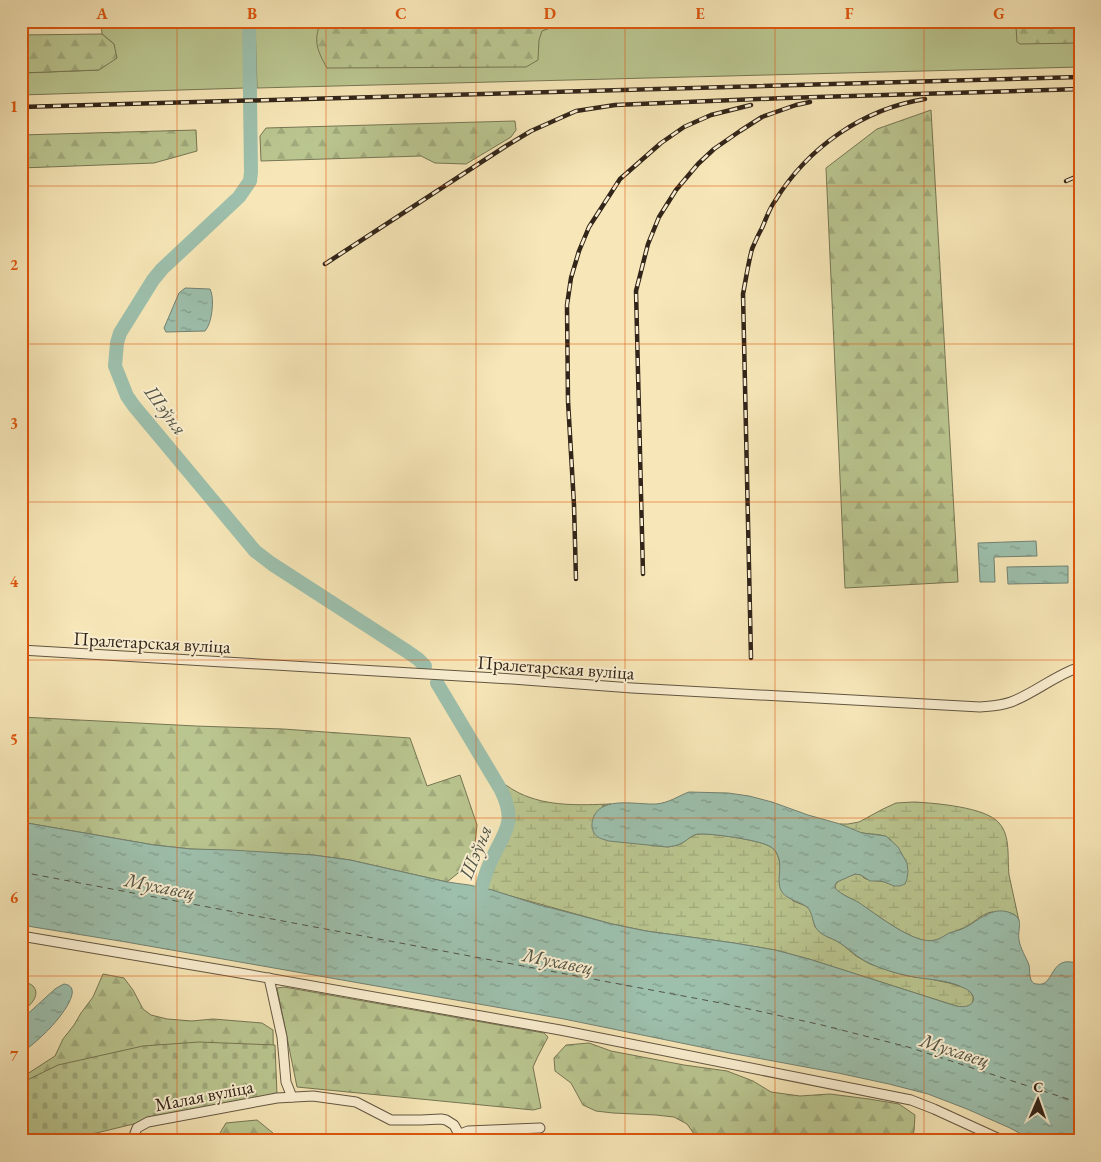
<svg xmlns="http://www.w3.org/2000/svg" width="1101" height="1162" font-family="'EB Garamond',serif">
	<defs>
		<pattern id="forest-firs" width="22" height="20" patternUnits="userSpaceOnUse" patternTransform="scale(1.25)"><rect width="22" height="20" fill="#bac690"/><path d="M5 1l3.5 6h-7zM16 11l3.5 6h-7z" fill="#a0aa7c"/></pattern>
		<pattern id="wetland-marsh" width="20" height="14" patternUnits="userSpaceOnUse" patternTransform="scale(1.25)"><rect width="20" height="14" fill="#bac690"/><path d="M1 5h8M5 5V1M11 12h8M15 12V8" fill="none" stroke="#a0aa7c"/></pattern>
		<pattern id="cemetery-stones" width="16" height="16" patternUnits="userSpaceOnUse" patternTransform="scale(1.25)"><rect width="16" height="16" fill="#bac690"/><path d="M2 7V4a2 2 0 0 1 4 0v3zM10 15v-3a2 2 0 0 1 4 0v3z" fill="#a0aa7c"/></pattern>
		<pattern id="water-ripples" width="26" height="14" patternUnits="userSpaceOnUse" patternTransform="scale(1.25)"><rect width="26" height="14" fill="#9dc0ad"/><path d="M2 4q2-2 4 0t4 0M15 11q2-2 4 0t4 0" fill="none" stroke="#819c8c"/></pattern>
	</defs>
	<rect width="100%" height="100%" fill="#f7e7b8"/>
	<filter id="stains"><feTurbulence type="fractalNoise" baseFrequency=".004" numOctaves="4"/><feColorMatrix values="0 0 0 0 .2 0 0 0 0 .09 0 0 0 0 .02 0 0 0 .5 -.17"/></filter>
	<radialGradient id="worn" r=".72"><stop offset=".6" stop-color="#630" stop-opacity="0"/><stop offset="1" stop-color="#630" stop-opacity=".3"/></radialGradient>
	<g fill="#bac690" stroke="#767654">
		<path d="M 101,21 L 244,21 L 245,88 L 21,95 L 21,73 L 99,70 L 114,44 L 102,34 Z"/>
		<path d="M 255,21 L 1080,21 L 1080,67 L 257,88 Z"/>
	</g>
	<g fill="url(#forest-firs)" stroke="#767654">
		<path d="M 321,21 L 688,21 L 687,23 L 550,28 L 542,31 L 539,40 L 538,60 L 526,67 L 327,68 C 317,50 313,41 321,21 Z"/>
		<path d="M 1080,23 L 1080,43 L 1020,44 L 1017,42 L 1016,27 L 1019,25 Z"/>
		<path d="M 102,34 L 114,44 L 117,58 L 99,70 L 21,73 L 21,35 Z"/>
		<path d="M 931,110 L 958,582 L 845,588 L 826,168 L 877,129 Z"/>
		<path d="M 515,121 L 516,130 L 511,137 L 466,164 L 435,163 L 421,156 L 261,161 L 260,136 L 266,128 Z"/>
		<path d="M 196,130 L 197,151 L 154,163 L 21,168 L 21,135 Z"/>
		<path d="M 21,717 L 196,726 L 283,729 L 410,738 L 427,786 L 460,775 L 477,825 L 473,861 L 447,882 L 350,860 L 313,855 L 191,849 L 154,845 L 21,822 Z"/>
		<path d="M 103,974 L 124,978 L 133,990 L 143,1009 L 151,1015 L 167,1019 L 192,1021 L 213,1019 L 262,1023 L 273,1030 L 274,1092 L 21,1141 L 21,1078 L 55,1056 L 63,1039 L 74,1025 L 81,1013 L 93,997 Z"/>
		<path d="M 21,982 C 26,982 29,983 33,986 C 42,996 28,1007 21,1013 Z"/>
		<path d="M 284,987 L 544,1033 L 548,1037 L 538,1056 L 533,1067 L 541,1108 L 533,1110 L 297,1087 L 277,988 Z"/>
		<path d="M 589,1043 L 611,1051 L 684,1065 L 727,1071 L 753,1081 L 771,1092 L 800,1096 L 830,1094 L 869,1099 L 899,1104 L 915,1115 L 914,1131 L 911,1141 L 699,1141 L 687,1124 L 674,1117 L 656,1115 L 613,1113 L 596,1111 L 583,1105 L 571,1083 L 555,1071 L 554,1058 L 566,1045 Z"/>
		<path d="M 257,1120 L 279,1138 L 294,1141 L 219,1141 L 220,1133 L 226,1123 Z"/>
	</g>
	<g fill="url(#wetland-marsh)" stroke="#767654">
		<path d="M 491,773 C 500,781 509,788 519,793 C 548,807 580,805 611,804 L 602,806 L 667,847 C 672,846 677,846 682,843 C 688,839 692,835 699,834 C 711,833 761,840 771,847 C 773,848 774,850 776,852 C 782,862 780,876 780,886 L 793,901 L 806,906 L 811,911 L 815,927 L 828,937 L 838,941 L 856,956 L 870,964 L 893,972 L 908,976 L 930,979 L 949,983 L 966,988 L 971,993 L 973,996 L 973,1000 L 972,1004 L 968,1007 L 962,1008 L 956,1006 L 809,959 L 775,950 L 734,943 L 646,931 L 612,924 L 482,888 L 486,872 L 508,827 L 509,814 L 507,802 Z"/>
		<path d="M 914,802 C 934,803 986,807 999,823 C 1011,836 1007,858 1009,875 C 1012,890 1016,906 1019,921 L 1015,915 C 1008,914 999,912 992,912 C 984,913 975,921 969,925 C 963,929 957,930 951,933 C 945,935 940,940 933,941 C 912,944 873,911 855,901 C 848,897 841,894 835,889 C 836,887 835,886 836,884 C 837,880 853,874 857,874 C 863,875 860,875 864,878 C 871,882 881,880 888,883 L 891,840 C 882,833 874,835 863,833 C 855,832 847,828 840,824 L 848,824 L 859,822 L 883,809 L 896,803 Z"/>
	</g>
	<path fill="url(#cemetery-stones)" stroke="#767654" d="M 199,1042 L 275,1045 L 277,1095 L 171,1115 L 63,1141 L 21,1141 L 21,1083 L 58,1065 L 143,1046 Z"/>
	<g fill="url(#water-ripples)" stroke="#728272">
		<path d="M 185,288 L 210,289 C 215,298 212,324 205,331 L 166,332 L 164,328 L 179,293 Z"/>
		<path d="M 1036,541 L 1037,556 L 994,557 L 995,582 L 980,582 L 978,543 Z"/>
		<path d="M 1068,566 L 1068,583 L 1008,584 L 1007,567 Z"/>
		<path d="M 689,792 L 728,793 L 749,796 L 772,802 L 808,815 L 840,824 L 862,833 L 886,836 L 898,847 L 907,863 L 908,871 L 907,879 L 905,884 L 900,886 L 894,886 L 882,881 L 870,881 L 861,875 L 855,874 L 837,882 L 835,885 L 835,888 C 842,895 850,898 858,902 C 875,913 915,946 935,940 C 940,939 944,936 949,933 C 955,931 961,930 966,927 C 979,920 992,907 1008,912 C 1026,917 1017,928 1019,940 C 1020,948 1026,957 1029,965 C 1030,970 1029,975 1031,980 C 1033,983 1034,984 1037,984 C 1052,987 1050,965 1065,962 C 1069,961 1075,963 1080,963 L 1080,1141 L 1034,1141 L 1010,1128 L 967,1109 L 928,1094 L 889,1084 L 838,1073 L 730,1053 L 564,1019 L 126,942 L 21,925 L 21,822 L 154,845 L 191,849 L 231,850 L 313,855 L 350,860 L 447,882 L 469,885 L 492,890 L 536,904 L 612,924 L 646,931 L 734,943 L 775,950 L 809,959 L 956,1006 C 975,1010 980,995 964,988 C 947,979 927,980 909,976 C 895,973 881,969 869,963 C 856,957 849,948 838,942 C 830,937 821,936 816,928 C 812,921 813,913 807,907 C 798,900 784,900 780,888 C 777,877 783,864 777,854 C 776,851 772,847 769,846 C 759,840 710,833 698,834 C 691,835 688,840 682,843 C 677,846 672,846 667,847 L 609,841 C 602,839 596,838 593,831 C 591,827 592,820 594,816 C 603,796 638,805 656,804 C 669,803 678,796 689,792 Z"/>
		<path d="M 64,984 C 88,987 53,1026 45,1033 C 38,1040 30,1047 21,1053 L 21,1020 L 55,989 L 60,986 Z"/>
	</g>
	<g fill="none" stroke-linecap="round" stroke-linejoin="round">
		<path stroke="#728272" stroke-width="2.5" d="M 248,24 L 667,21"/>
		<g stroke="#9dc0ad" stroke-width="14">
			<path d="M 249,21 L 251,172 L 250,181 L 239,197 L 162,269 L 153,280 L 120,333 L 117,343 L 115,366 L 127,396 L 134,406 L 255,551 L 272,564 L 408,652 L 418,659 L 425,666"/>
			<path d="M 437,683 L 501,790 C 518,824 503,833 490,863 C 484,876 481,890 477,904"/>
		</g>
		<path stroke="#525445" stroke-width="1" stroke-dasharray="6 5" stroke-linecap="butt" d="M 21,872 L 726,1004 L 822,1025 L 908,1047 L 1080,1103"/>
		<defs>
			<g id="street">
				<path d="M 21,650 L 512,679 L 632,688 L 980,707 C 990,706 1000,706 1011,702 C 1035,693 1055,675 1080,667"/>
				<path d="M 21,936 L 240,973 L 560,1030 L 911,1100 L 934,1109 L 1004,1141"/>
				<path d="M 269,978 L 282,1037 L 286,1082 L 292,1097"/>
				<path d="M 456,1140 L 463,1133 L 468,1131 L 540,1128"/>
				<path d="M 132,1141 L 137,1128 L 148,1122 L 277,1098 L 313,1096 L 356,1102 L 391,1120 L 421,1120 L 441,1119 L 446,1120 L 454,1125 L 460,1136"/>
			</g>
		</defs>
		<use href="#street" stroke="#635641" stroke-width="11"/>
		<use href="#street" stroke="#faefd1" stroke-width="9"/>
		<defs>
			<g id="rail">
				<path d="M 21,107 L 1080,77"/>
				<path d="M 1066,181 L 1080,175"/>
				<path d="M 325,264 L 506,146 L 531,131 L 576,111 L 615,105 L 785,98 L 1080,89"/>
				<path d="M 643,574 L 636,291 L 648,244 L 659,217 L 676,190 L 698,164 L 714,149 L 740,131 L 762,117 L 796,105 L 810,102"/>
				<path d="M 576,579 L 574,505 L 568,401 L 567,305 L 571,278 L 579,251 L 589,227 L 620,179 L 661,143 L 684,127 L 711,115 L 751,105"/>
				<path d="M 751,658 L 743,294 C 746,279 748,264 752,249 C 755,242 758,235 762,228 C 766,219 769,209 775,201 C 808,147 863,109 925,99"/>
			</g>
		</defs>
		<use href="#rail" stroke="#322519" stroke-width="4.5"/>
		<use href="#rail" stroke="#faefd1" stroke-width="2.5" stroke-dasharray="8" stroke-linecap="butt"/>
	</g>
	<path fill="none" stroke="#df560d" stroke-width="1" stroke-opacity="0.55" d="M 177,21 L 177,1141M 326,21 L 326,1141M 476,21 L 476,1141M 625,21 L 625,1141M 775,21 L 775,1141M 924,21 L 924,1141M 21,186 L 1080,186M 21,344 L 1080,344M 21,502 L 1080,502M 21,660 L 1080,660M 21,818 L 1080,818M 21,976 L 1080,976"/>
	<g text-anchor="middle" stroke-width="4" stroke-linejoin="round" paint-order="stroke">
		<g font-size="19" fill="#322519" stroke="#faefd1">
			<text transform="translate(152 642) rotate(3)" y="7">Пралетарская вуліца</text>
			<text transform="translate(556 667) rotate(4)" y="7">Пралетарская вуліца</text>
			<text transform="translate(204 1095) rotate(-11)" y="7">Малая вуліца</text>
		</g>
		<g font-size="20" font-style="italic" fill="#525445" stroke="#faefd1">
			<text transform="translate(166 410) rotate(53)" y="7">Шэўня</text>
			<text transform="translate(475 852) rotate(-68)" y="7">Шэўня</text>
			<text transform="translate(160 886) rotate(11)" y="7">Мухавец</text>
			<text transform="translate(558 961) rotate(11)" y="7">Мухавец</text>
			<text transform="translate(955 1050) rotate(18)" y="7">Мухавец</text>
		</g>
	</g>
	<rect width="1101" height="1162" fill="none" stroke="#f7e7b8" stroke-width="55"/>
	<g transform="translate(1038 1100) rotate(2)" stroke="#faefd1" stroke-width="4" paint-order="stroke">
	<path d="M0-4L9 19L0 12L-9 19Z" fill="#322519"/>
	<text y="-8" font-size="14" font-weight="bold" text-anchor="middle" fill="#322519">С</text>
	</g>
	<rect x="28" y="28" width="1046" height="1106" fill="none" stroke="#df560d" stroke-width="2"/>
	<g font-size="16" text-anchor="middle" font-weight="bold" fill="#df560d">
		<text x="102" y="19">A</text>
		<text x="252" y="19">B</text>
		<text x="401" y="19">C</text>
		<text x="550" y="19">D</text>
		<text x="700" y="19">E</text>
		<text x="849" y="19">F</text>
		<text x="999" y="19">G</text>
		<text x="14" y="112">1</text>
		<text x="14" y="270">2</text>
		<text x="14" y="429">3</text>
		<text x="14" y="587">4</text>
		<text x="14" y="745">5</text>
		<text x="14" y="903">6</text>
		<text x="14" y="1061">7</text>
	</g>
	<rect width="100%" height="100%" filter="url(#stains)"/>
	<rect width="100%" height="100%" fill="url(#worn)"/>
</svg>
